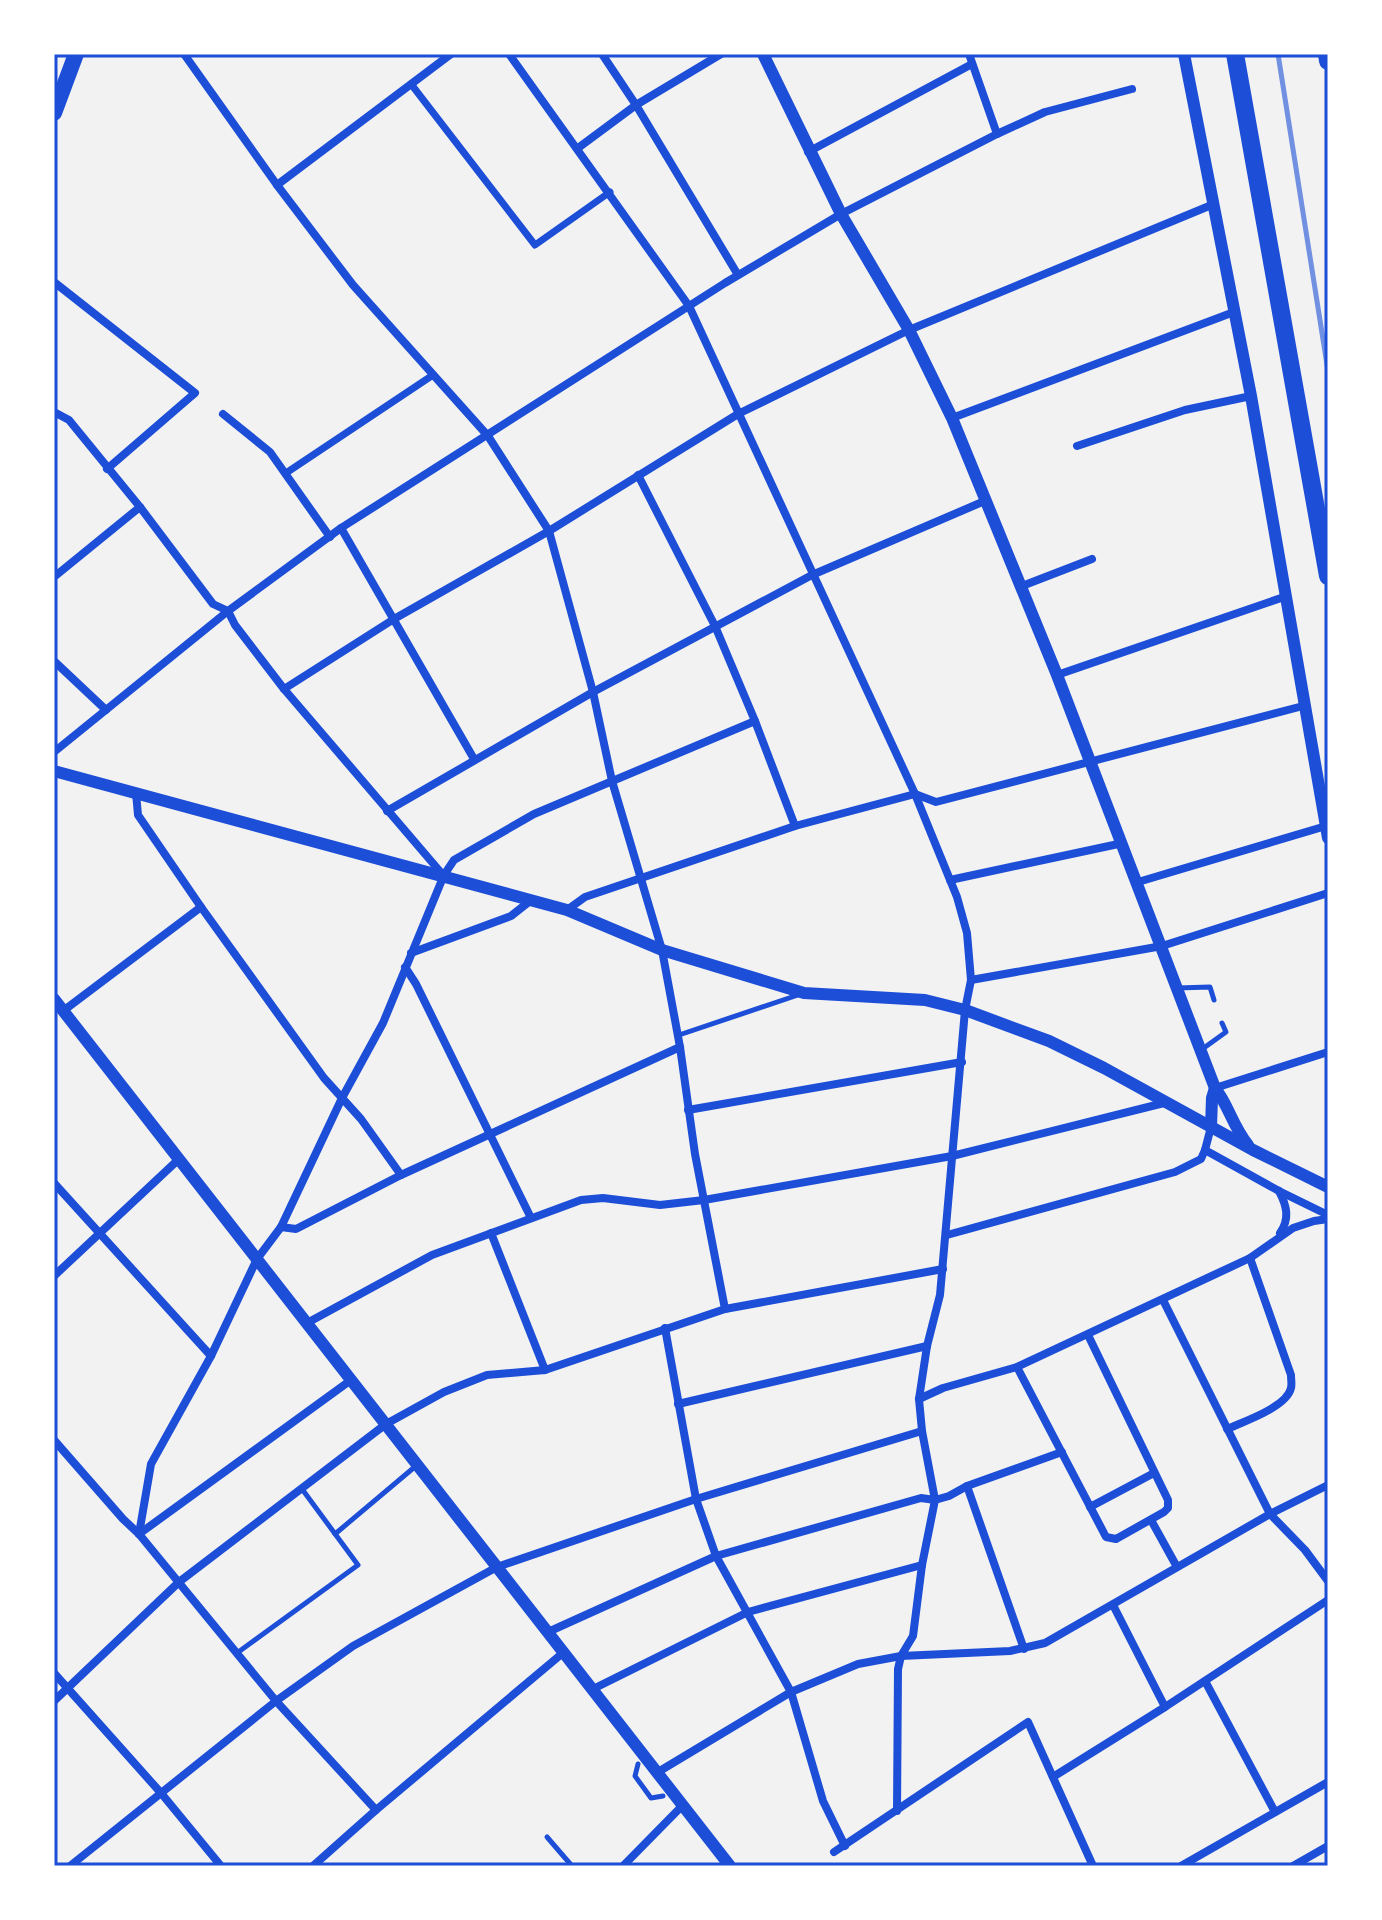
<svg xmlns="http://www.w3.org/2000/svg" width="1382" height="1920" font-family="'Noto Sans',sans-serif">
	<rect width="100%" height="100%" fill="#f2f2f2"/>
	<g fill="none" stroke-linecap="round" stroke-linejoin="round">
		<g stroke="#1d4ed8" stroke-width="5">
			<path d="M 1177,988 L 1210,987 L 1214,1000"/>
			<path d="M 679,1035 L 798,995"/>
			<path d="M 1201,1050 L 1226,1032 L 1222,1023"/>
			<path d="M 335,1534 L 417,1465"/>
			<path d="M 237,1653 L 358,1565 L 302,1489"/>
			<path d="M 638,1764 L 635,1776 L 651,1798 L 663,1796"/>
			<path d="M 547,1837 L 572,1866"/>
		</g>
		<g stroke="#1d4ed8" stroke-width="7">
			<path d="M 411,84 L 535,245 L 610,192"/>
			<path d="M 286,473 L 433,375"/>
		</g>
		<g stroke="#1d4ed8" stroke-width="8">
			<path d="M 184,54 L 277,185 L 353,285 L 488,436 L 549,531 L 593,692 L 612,781 L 662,950 L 680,1047 L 695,1154 L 725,1309"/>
			<path d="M 509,54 L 689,306 L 915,794 L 957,897 L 967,933 L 971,980 L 965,1010 L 940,1295 L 927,1346 L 919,1399 L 922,1431 L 935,1500 L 922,1565 L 913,1636 L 901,1656 L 898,1669 L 897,1811"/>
			<path d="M 602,54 L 636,105 L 738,275"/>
			<path d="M 969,54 L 997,134"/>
			<path d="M 578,148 L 636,105 L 721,54"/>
			<path d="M 808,152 L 972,64"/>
			<path d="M 277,185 L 451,54"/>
			<path d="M 54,282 L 195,393 L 107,469"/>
			<path d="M 54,412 L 69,420 L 140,507 L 213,604 L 228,611 L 235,625 L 284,689 L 443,875"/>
			<path d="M 223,414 L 270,452 L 330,537"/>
			<path d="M 952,418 L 1234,312"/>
			<path d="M 1077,446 L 1185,410 L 1251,396"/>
			<path d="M 638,475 L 715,626 L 755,721 L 795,826"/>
			<path d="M 341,528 L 474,759"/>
			<path d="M 54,577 L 140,507"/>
			<path d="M 1022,586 L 1092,559"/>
			<path d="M 54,661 L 106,710"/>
			<path d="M 1057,675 L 1284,597"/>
			<path d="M 284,689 L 394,619 L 549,531 L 738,414 L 909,330 L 1214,204"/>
			<path d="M 54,752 L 228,611 L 341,528 L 725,283 L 841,214 L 997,134 L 1045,112 L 1132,89"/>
			<path d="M 136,793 L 138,815 L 201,907 L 324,1078 L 361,1119 L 401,1175"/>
			<path d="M 387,811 L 593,692 L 812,575 L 987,500"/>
			<path d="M 950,880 L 1123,843"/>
			<path d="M 1138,882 L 1326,826"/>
			<path d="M 567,910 L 585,897 L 795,826 L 915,794 L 936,802 L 1303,706"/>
			<path d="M 411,953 L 511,916 L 530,901"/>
			<path d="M 405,967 L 416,984 L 531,1218"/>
			<path d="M 971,980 L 1162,946 L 1328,893"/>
			<path d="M 63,1011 L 201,907"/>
			<path d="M 1215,1088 L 1328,1052"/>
			<path d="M 688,1110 L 962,1062"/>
			<path d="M 1211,1127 L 1205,1150 L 1279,1191 L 1328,1215"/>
			<path d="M 54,1183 L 211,1356"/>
			<path d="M 1279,1191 C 1287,1206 1290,1219 1280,1233"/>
			<path d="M 281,1227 L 296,1229 L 401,1175 L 680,1047"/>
			<path d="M 491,1233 L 545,1370"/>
			<path d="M 947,1235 L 1175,1172 L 1201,1159 L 1205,1150"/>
			<path d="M 54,1276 L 179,1159"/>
			<path d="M 1163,1300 L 1270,1514 L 1305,1550 L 1328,1581"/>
			<path d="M 307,1323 L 432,1255 L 581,1200 L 603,1198 L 660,1205 L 704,1200 L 952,1156 L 1164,1103"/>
			<path d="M 665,1328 L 696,1499 L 716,1556 L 791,1692 L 823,1801 L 845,1846"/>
			<path d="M 1017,1367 L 1106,1537 L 1116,1539 L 1164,1512 L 1168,1508 L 1168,1500 L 1088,1335"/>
			<path d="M 919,1399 L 943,1388 L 1017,1367 L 1250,1258 L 1293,1228 L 1314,1221 L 1328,1219"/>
			<path d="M 678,1404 L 927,1346"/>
			<path d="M 1227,1429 C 1243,1422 1287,1407 1291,1388 C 1292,1384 1291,1380 1291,1375 L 1250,1258"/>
			<path d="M 54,1440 L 123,1519 L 139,1534 L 276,1701 L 376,1810"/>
			<path d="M 967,1486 L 1024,1649"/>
			<path d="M 1090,1507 L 1154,1473"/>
			<path d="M 1151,1520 L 1177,1567"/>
			<path d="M 139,1534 L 151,1464 L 211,1356 L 257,1259 L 281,1227 L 342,1098 L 383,1023 L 444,875 L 454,860 L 534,814 L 755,721"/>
			<path d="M 139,1534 L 351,1380"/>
			<path d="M 1113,1605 L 1165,1707"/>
			<path d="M 548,1632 L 716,1556 L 921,1498 L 935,1500 L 949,1496 L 967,1486 L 1062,1452"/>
			<path d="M 54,1673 L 161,1793 L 221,1866"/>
			<path d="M 1205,1681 L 1275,1812"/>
			<path d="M 593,1689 L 748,1612 L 922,1565"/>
			<path d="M 54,1701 L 179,1582 L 386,1424 L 444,1392 L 487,1375 L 545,1370 L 725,1309 L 943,1269"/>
			<path d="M 658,1772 L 791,1692 L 858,1664 L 901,1656 L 1010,1651 L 1045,1643 L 1270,1514 L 1328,1485"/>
			<path d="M 1053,1777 L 1165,1707 L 1328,1600"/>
			<path d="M 834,1852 L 1028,1722 L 1093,1866"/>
			<path d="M 70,1866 L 276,1701 L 353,1646 L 497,1567 L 696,1499 L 922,1431"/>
			<path d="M 313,1866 L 376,1810 L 564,1652"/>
			<path d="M 623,1866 L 683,1805"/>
			<path d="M 1181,1866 L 1328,1782"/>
			<path d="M 1293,1866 L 1328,1846"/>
		</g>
		<g stroke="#1d4ed8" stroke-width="12">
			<path d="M 763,54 L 841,214 L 909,330 L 952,418 L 1057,675 L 1215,1088 C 1229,1106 1232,1125 1248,1145"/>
			<path d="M 1184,54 L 1251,396 L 1328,838"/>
			<path d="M 54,771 L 567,910 L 662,950 L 804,993 L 925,1000 L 965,1010 L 1049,1041 L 1104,1068 L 1253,1150 L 1328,1187"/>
			<path d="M 54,999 L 730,1866"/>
			<path d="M 1211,1127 L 1212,1098 L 1215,1088"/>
		</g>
		<path stroke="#1d4ed8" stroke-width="16" d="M 54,113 L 76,54"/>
		<g stroke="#1d4ed8" stroke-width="18">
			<path d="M 1235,54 L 1328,576"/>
			<path d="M 1327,54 L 1328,61"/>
		</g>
		<path stroke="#7290e2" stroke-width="5" d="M 1278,54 L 1328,371"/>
	</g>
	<rect width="1382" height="1920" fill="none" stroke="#ffffff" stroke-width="112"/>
	<rect x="56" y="56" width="1270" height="1808" fill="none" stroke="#1d4ed8" stroke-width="3"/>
</svg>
